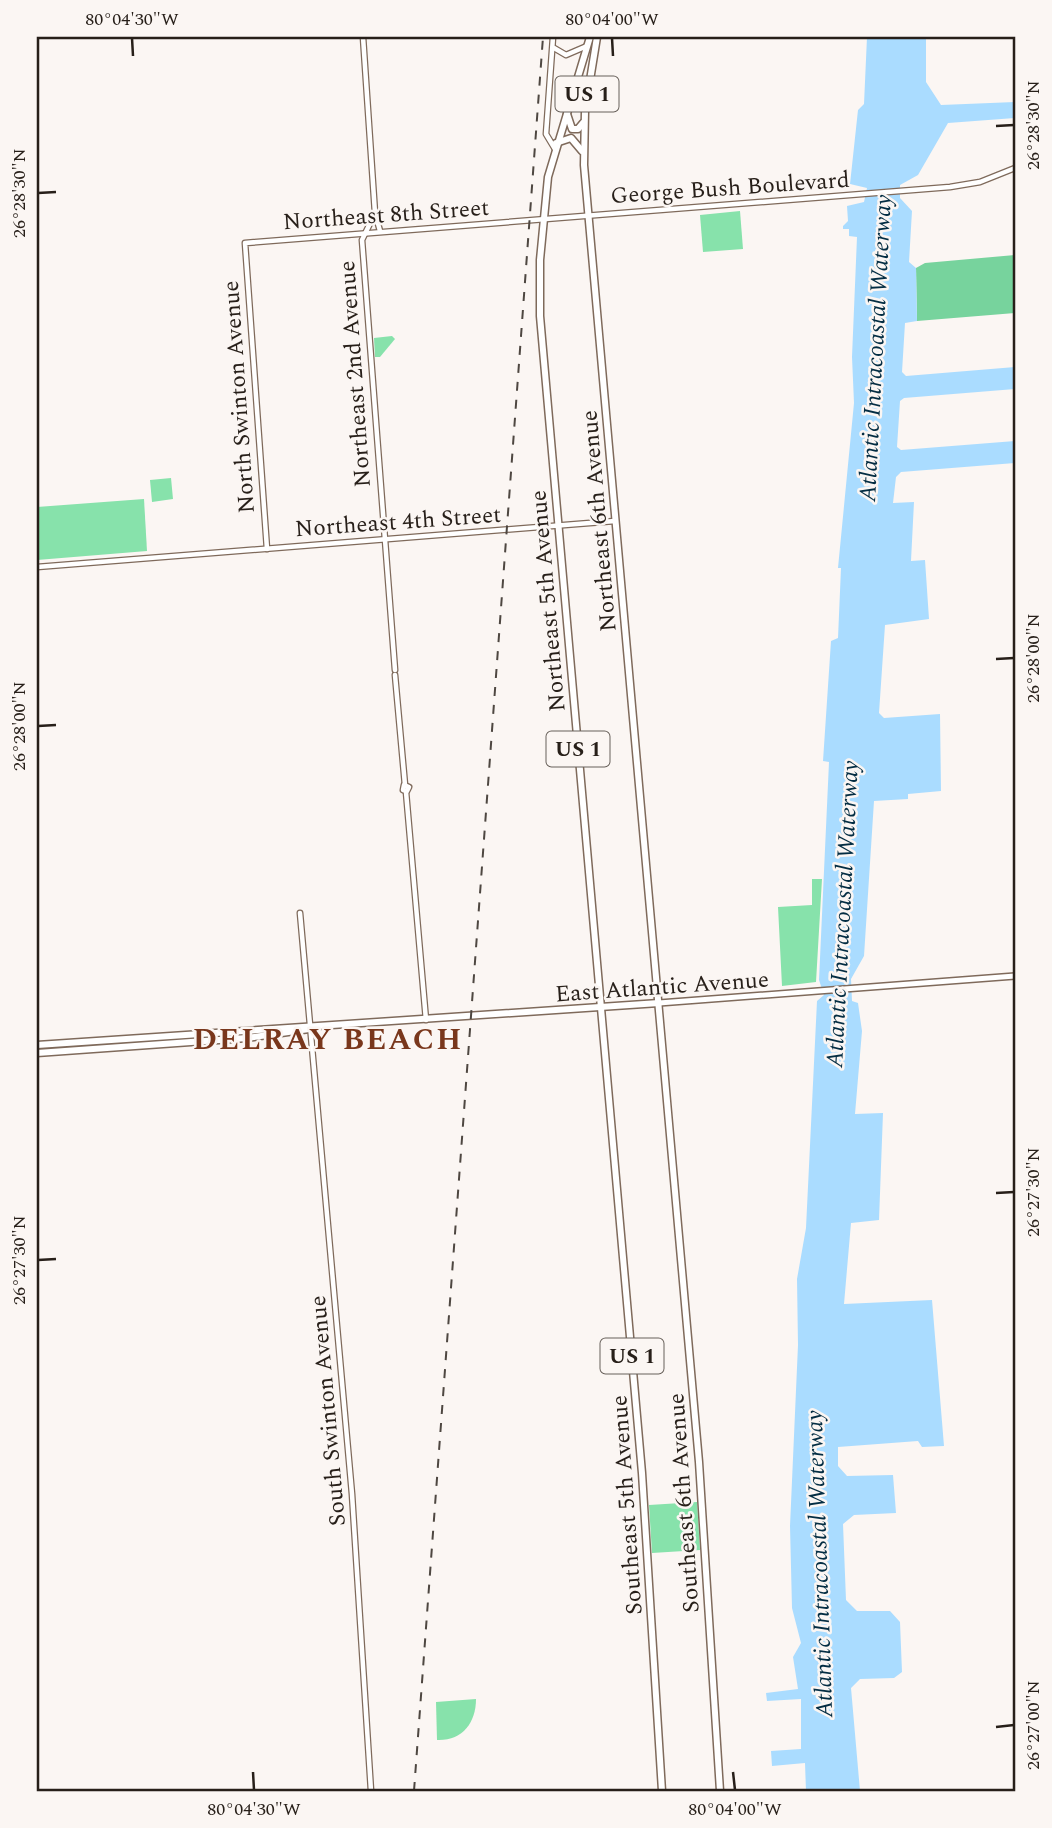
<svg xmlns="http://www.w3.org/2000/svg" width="1052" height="1828" font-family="Spectral,serif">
	<rect width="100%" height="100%" fill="#fbf6f3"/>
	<g fill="#87e2ab">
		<path d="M 740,211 L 743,249 L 703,252 L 700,215 Z"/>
		<path d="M 392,336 L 395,339 L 380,357 L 375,357 L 374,338 Z"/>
		<path d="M 171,478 L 173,499 L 152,502 L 150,480 Z"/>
		<path d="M 144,499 L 147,551 L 37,560 L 37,507 Z"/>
		<path d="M 812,879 L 822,879 L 816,982 L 782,986 L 778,907 L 812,905 Z"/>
		<path d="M 697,1502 L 700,1550 L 652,1553 L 649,1505 Z"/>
		<path d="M 476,1699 C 476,1723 462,1741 437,1740 L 436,1702 Z"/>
	</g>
	<path fill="#77d39d" d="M 1015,255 L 1015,313 L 917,321 L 916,268 L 925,263 Z"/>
	<path fill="#aadcff" d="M 867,37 L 926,37 L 926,82 L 941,105 L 1015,102 L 1015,118 L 948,123 L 918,175 L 900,185 L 900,198 L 912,211 L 909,262 L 916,268 L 917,321 L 905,323 L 902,372 L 906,376 L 1015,367 L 1015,389 L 904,398 L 900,401 L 897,447 L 901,450 L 1015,441 L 1015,463 L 901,472 L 896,477 L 893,503 L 914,502 L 911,561 L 925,560 L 929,619 L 885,625 L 879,713 L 884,718 L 940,714 L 941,791 L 908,794 L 908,799 L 874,801 L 864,956 L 851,979 L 852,1001 L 858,1003 L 862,1031 L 855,1114 L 883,1113 L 879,1220 L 851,1223 L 844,1304 L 932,1300 L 944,1446 L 922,1447 L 918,1441 L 838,1447 L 838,1466 L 847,1476 L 893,1475 L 896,1513 L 854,1515 L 843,1524 L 846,1600 L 857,1611 L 890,1611 L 900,1622 L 902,1672 L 894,1678 L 860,1679 L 851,1688 L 860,1791 L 806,1791 L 805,1763 L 772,1766 L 771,1751 L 801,1749 L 801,1699 L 767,1701 L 766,1693 L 798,1689 L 793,1657 L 801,1643 L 792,1608 L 790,1526 L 798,1345 L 797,1279 L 806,1228 L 817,1001 L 824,995 L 819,980 L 829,762 L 823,761 L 831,641 L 838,638 L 841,568 L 838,568 L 854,403 L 852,357 L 857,237 L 849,236 L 849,229 L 843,229 L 843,226 L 848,221 L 847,206 L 864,202 L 867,188 L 850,184 L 858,110 L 864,104 Z"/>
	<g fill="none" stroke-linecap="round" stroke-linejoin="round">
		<defs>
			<g id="tertiary">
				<path d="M 363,37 L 375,213 L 380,231"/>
				<path d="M 553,37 L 546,134 L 555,149"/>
				<path d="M 554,48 L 566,55 L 587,46"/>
				<path d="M 375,213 L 362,240 L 395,670"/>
				<path d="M 267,549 L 245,243 L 950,187 L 980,182 L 1015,168"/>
				<path d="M 37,567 L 615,521"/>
				<path d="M 395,675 L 405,785"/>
				<path d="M 404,785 L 409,787 L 407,791 L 403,790 Z"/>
				<path d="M 406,792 L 426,1020"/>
				<path d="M 300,913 L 352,1494 L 371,1791"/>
			</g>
			<path id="secondary" d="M 659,1003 L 1015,976"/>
			<g id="primary">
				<path d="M 590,37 L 548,177 L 540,260 L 540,316 L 642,1473 L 662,1791"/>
				<path d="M 597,37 L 585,111 L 584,165 L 699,1462 L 720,1791"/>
				<path d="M 567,114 L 572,129 L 578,129 L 583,123"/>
				<path d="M 556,143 L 571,138 L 582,151"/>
				<path d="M 37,1045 L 659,1003"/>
				<path d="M 37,1053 L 247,1038 L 309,1029"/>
			</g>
		</defs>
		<use href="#tertiary" stroke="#7f6a5b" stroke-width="7"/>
		<use href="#secondary" stroke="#7f6a5b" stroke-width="8"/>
		<use href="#primary" stroke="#7f6a5b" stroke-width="9"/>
		<use href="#tertiary" stroke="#fff" stroke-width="4.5"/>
		<use href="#secondary" stroke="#fff" stroke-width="5"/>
		<use href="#primary" stroke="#fff" stroke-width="6"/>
		<path stroke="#4e4741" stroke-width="2" stroke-dasharray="9 9" stroke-linecap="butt" d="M 414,1791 L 543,37"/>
	</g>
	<path fill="none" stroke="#271f19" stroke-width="2.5" d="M 132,38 L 133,56M 612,38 L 613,56M 996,126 L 1014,125M 38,193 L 56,192M 996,659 L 1014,658M 38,726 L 56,725M 996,1193 L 1014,1192M 38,1260 L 56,1259M 996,1727 L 1014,1725M 253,1772 L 254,1790M 733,1772 L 735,1790"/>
	<g text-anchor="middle" stroke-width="5" stroke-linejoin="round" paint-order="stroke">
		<g fill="#fbf6f3" stroke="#67605a" stroke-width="2">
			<rect x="555.5" y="76.5" width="63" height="35" rx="5"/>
			<rect x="546.5" y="731.5" width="63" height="35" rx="5"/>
			<rect x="600.5" y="1338.5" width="63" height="35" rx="5"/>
		</g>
		<g font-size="21" font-weight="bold" fill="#271f19">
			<text x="587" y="101">US 1</text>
			<text x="578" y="756">US 1</text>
			<text x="632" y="1363">US 1</text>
		</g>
		<g font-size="23" fill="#271f19" stroke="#fbf6f3">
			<text transform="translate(730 187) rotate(-4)" y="8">George Bush Boulevard</text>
			<text transform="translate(386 214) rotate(-4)" y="8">Northeast 8th Street</text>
			<text transform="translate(354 374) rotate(-94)" y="8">Northeast 2nd Avenue</text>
			<text transform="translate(238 397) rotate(-94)" y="8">North Swinton Avenue</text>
			<text transform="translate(398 521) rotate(-4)" y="8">Northeast 4th Street</text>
			<text transform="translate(598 521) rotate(-95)" y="8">Northeast 6th Avenue</text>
			<text transform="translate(547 601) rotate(-95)" y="8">Northeast 5th Avenue</text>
			<text transform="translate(662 986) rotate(-4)" y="8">East Atlantic Avenue</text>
			<text transform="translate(327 1411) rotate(-95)" y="8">South Swinton Avenue</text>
			<text transform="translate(683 1503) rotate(-94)" y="8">Southeast 6th Avenue</text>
			<text transform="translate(626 1505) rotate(-94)" y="8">Southeast 5th Avenue</text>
		</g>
		<g font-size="24" font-style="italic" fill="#032d43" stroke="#fbf6f3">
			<text transform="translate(875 348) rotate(-87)" y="8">Atlantic Intracoastal Waterway</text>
			<text transform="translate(842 914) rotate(-87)" y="8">Atlantic Intracoastal Waterway</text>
			<text transform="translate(819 1564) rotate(-92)" y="8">Atlantic Intracoastal Waterway</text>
		</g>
		<g font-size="30" font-weight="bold" letter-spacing="2" fill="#79371c" stroke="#fbf6f3">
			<text x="328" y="1049">DELRAY BEACH</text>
		</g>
	</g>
	<rect width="1052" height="1828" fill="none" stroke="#fbf6f3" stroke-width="77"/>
	<rect x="38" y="38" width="976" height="1752" fill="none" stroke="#271f19" stroke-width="2.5"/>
	<g font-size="18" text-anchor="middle" fill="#271f19">
		<text x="132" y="25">80°04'30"W</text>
		<text x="612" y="25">80°04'00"W</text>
		<text transform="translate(1033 125) rotate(-90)" y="6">26°28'30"N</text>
		<text transform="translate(19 193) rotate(-90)" y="6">26°28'30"N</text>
		<text transform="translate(1033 658) rotate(-90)" y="6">26°28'00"N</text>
		<text transform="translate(19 726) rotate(-90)" y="6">26°28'00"N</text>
		<text transform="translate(1033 1192) rotate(-90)" y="6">26°27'30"N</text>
		<text transform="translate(19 1260) rotate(-90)" y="6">26°27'30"N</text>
		<text transform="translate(1033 1725) rotate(-90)" y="6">26°27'00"N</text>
		<text x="254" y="1815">80°04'30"W</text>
		<text x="735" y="1815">80°04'00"W</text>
	</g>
</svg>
